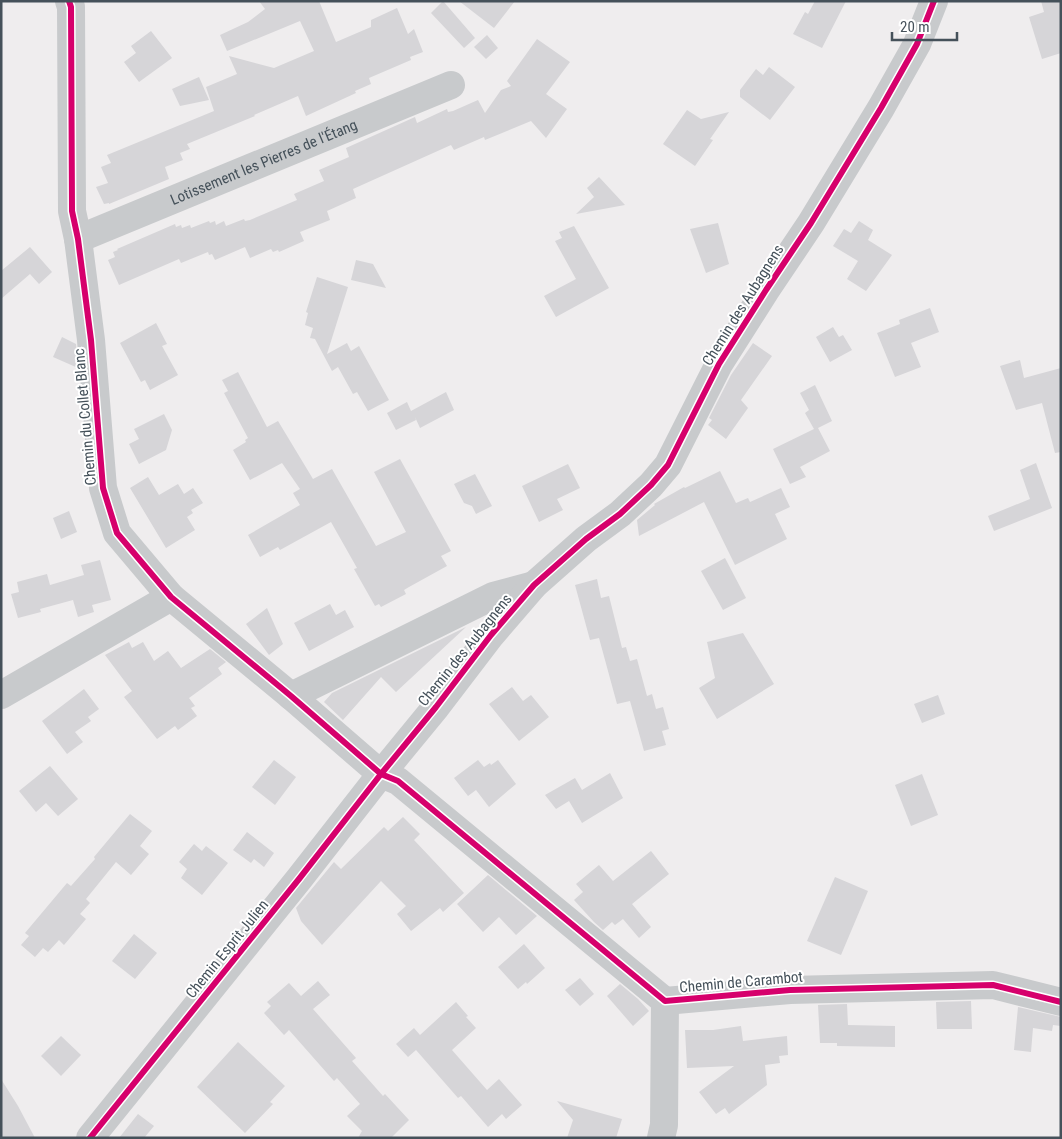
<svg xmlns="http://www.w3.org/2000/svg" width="1062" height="1139" font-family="'Roboto Condensed',sans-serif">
	<rect width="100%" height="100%" fill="#efedee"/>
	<g fill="#d6d5d8">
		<path d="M 259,1 L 319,1 L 336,42 L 371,27 L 371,20 L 397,8 L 408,34 L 414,29 L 423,52 L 410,57 L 411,60 L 369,78 L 371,84 L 355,91 L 356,93 L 306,116 L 298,96 L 254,115 L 255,116 L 187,144 L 190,149 L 180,153 L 183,160 L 165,167 L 169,179 L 109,204 L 109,203 L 104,204 L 96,187 L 108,183 L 101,167 L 111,163 L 107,155 L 214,111 L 206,87 L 237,74 L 229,56 L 274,68 L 314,51 L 300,21 L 227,51 L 220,35 L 248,22 L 265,9 Z"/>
		<path d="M 443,1 L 475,38 L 464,48 L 431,13 Z"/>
		<path d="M 459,1 L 515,1 L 494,28 Z"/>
		<path d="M 815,1 L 846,1 L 822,48 L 793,34 L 805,12 L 808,14 Z"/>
		<path d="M 1041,1 L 1061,1 L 1061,53 L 1042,59 L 1029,17 L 1044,12 Z"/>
		<path d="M 151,31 L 172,58 L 139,82 L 124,62 L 136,53 L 131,46 Z"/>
		<path d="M 487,35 L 498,48 L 486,59 L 474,47 Z"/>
		<path d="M 537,39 L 570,62 L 546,94 L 567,109 L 546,138 L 531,121 L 485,140 L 484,137 L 454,150 L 451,145 L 353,189 L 356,198 L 327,211 L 330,220 L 300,232 L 304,241 L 279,252 L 278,250 L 273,252 L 271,249 L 250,258 L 245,247 L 215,260 L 212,254 L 209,255 L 208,252 L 181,263 L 179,259 L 119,285 L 108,260 L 115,257 L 113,252 L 118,250 L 117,249 L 175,224 L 176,227 L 181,225 L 182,228 L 190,225 L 191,228 L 209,221 L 210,223 L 215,221 L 216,225 L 224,221 L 226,226 L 244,219 L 245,221 L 250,220 L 297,200 L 294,194 L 324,181 L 319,170 L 349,157 L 346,148 L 415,117 L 417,123 L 447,109 L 448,112 L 453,111 L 478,100 L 485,113 L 501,90 L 511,86 L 507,81 Z"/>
		<path d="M 769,67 L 795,87 L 770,120 L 740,97 L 740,90 L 756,69 L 763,75 Z"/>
		<path d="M 199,77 L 209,100 L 180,106 L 172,89 Z"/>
		<path d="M 687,110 L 701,119 L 729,112 L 710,139 L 713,140 L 695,166 L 663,144 Z"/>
		<path d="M 599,177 L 625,205 L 576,214 L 594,197 L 587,188 Z"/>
		<path d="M 859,221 L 873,230 L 868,240 L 892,255 L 866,291 L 847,279 L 858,261 L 833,246 L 844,229 L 851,233 Z"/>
		<path d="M 718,223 L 729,264 L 706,273 L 690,229 Z"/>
		<path d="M 574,226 L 609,288 L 556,317 L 544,296 L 576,279 L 555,241 L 562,238 L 559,232 Z"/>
		<path d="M 30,247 L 52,272 L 39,284 L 30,274 L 1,299 L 1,271 Z"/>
		<path d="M 356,260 L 373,264 L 386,288 L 351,280 Z"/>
		<path d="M 317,277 L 348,287 L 327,354 L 347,343 L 351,351 L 359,346 L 389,400 L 368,411 L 357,392 L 353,394 L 338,367 L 332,371 L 315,339 L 310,338 L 313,328 L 305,325 L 308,313 L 306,312 Z"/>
		<path d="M 930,308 L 939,332 L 911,343 L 921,367 L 895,377 L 877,333 L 900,324 L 899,320 Z"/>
		<path d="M 156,323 L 167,344 L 162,346 L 178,375 L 150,390 L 145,380 L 141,382 L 120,343 Z"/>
		<path d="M 833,327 L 839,337 L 843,335 L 852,350 L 830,362 L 816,337 Z"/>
		<path d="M 62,337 L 76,344 L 78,368 L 53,357 Z"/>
		<path d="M 753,343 L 772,356 L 741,400 L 748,408 L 726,439 L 708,425 L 712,420 L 709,418 L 731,375 Z"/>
		<path d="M 1020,360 L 1024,378 L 1061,368 L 1061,452 L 1055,453 L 1042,403 L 1016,410 L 1000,366 Z"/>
		<path d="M 238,372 L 267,427 L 278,421 L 313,479 L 332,469 L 376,546 L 406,532 L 374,472 L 400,459 L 451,551 L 441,556 L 447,566 L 409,587 L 404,590 L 406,594 L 381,607 L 379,604 L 375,606 L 354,569 L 357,568 L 331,522 L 280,550 L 278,547 L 260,557 L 248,535 L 300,505 L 293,493 L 300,489 L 282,463 L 250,480 L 233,450 L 246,442 L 245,440 L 248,438 L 224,393 L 228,391 L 222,380 Z"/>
		<path d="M 815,385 L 832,421 L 818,428 L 830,451 L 800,467 L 806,477 L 790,484 L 773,449 L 814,429 L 805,413 L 809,410 L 800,393 Z"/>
		<path d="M 446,392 L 454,410 L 420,428 L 415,417 L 416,420 L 396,430 L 387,413 L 407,402 L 411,411 Z"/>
		<path d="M 164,414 L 172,430 L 166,450 L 139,464 L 129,444 L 139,439 L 134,429 Z"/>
		<path d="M 1036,463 L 1052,508 L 994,531 L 988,516 L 1030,499 L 1020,470 Z"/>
		<path d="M 568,464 L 580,488 L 557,499 L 563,510 L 539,522 L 522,486 Z"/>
		<path d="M 720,471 L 736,503 L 748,498 L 750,502 L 781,488 L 790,507 L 775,514 L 787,539 L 735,565 L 704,502 L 639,536 L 637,520 L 655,505 L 654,504 L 684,487 L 685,488 Z"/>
		<path d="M 475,474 L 492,506 L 476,514 L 472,506 L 464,503 L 454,484 Z"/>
		<path d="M 148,477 L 159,495 L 178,484 L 184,494 L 193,488 L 203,503 L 191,510 L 193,513 L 187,517 L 195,530 L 166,548 L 130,488 Z"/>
		<path d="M 69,511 L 77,532 L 61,539 L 53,518 Z"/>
		<path d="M 725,558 L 746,598 L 723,610 L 701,571 Z"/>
		<path d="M 100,560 L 111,600 L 92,605 L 94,612 L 78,617 L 73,600 L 40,609 L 41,612 L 18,618 L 11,594 L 19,592 L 17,582 L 47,574 L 50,585 L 84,575 L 81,565 Z"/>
		<path d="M 597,579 L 601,598 L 609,596 L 622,648 L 626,647 L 630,661 L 637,659 L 647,696 L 652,694 L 656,709 L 663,707 L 669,729 L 662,731 L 666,745 L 644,751 L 630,701 L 617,704 L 599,638 L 590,640 L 575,585 Z"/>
		<path d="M 330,604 L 336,615 L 345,610 L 354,627 L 309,651 L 294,623 Z"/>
		<path d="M 267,608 L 283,644 L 269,655 L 246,624 Z"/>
		<path d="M 466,627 L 396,692 L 381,677 L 343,720 L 324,702 L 332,693 Z"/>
		<path d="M 743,633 L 774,684 L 717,719 L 699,688 L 715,678 L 707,642 Z"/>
		<path d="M 129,642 L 132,648 L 143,642 L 154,661 L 168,651 L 181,668 L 210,649 L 226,662 L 218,668 L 222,674 L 189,698 L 195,706 L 191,708 L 197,716 L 178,730 L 175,726 L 157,739 L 124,697 L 132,691 L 105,655 Z"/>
		<path d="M 512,687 L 523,701 L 531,695 L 549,717 L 519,741 L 489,704 Z"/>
		<path d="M 84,689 L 99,709 L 88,717 L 91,721 L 75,732 L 83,742 L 67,754 L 42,721 Z"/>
		<path d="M 938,695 L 945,714 L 922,723 L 914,704 Z"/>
		<path d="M 274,760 L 296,777 L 275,805 L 252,787 Z"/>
		<path d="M 478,760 L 484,767 L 490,763 L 491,765 L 498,760 L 516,784 L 489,807 L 476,790 L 468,796 L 454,778 Z"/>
		<path d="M 50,766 L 78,799 L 58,816 L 46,803 L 36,812 L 19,791 Z"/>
		<path d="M 610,773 L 623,798 L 582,823 L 569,801 L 556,809 L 545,795 L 575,778 L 582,790 Z"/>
		<path d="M 922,774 L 938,815 L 911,826 L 895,785 Z"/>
		<path d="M 130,814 L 152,831 L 140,846 L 149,854 L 131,875 L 116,862 L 86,899 L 90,903 L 80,914 L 86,919 L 64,945 L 59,940 L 48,952 L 43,948 L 35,957 L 21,945 L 29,936 L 25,933 L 67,883 L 71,886 L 95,859 L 94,857 Z"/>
		<path d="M 403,817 L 420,834 L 414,840 L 464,893 L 443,912 L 440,908 L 411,931 L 397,914 L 406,906 L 381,881 L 322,945 L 301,921 L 296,908 L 334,862 L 341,869 L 384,827 L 388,831 Z"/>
		<path d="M 247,832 L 274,853 L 264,867 L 254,859 L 251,863 L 233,850 Z"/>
		<path d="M 194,844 L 202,851 L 206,846 L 228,863 L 202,895 L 181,878 L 187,869 L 179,862 Z"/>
		<path d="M 651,851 L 669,874 L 632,904 L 651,927 L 639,938 L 623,919 L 615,925 L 612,922 L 603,930 L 594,922 L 574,900 L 583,892 L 576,884 L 599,865 L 613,881 Z"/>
		<path d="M 488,875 L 537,916 L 516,935 L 499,917 L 483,932 L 457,904 Z"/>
		<path d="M 835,877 L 868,891 L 841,955 L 807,941 Z"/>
		<path d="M 134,934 L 157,953 L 135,979 L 112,961 Z"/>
		<path d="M 524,944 L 545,968 L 527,984 L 526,982 L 518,989 L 498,967 Z"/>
		<path d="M 580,978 L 594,994 L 580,1006 L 565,990 Z"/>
		<path d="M 318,981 L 330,995 L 313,1009 L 356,1058 L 352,1061 L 383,1096 L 385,1094 L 409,1120 L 391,1138 L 358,1138 L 362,1131 L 347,1116 L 360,1104 L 337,1078 L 334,1081 L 289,1030 L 284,1035 L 264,1013 L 271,1006 L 267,1002 L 289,983 L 301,996 Z"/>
		<path d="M 620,984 L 638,999 L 649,1011 L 633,1026 L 607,996 Z"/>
		<path d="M 971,1001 L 972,1029 L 937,1029 L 936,1002 Z"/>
		<path d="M 456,1002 L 468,1016 L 466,1017 L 476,1028 L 452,1050 L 487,1090 L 499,1079 L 522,1105 L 506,1119 L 502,1114 L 488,1127 L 461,1096 L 458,1098 L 416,1050 L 408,1057 L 396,1044 L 414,1028 L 420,1035 Z"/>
		<path d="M 847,1004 L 848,1025 L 895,1026 L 895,1047 L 837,1046 L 837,1043 L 820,1043 L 818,1005 Z"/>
		<path d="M 1018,1007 L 1061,1017 L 1061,1026 L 1053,1025 L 1052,1031 L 1033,1028 L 1031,1052 L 1014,1050 Z"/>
		<path d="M 741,1026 L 743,1041 L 787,1036 L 788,1055 L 779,1056 L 780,1063 L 765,1065 L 767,1085 L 729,1114 L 725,1108 L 716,1114 L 699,1092 L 734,1066 L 687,1068 L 685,1030 L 713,1030 Z"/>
		<path d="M 61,1036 L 81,1055 L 61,1076 L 41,1056 Z"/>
		<path d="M 238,1042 L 285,1086 L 270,1102 L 273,1104 L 245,1133 L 197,1087 Z"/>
		<path d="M 1,1079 L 18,1106 L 35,1138 L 1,1138 Z"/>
		<path d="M 557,1101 L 622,1119 L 616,1138 L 567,1138 L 573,1120 Z"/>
		<path d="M 138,1114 L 154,1126 L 144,1138 L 119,1138 Z"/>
	</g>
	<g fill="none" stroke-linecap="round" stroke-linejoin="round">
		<g stroke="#c8cacc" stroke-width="28">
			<path d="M 69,1 L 71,7 L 72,211 L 78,239 L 91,340 L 103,488 L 117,533 L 171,597 L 291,696 L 381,774 L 398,781 L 665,1001 L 790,990 L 993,985 L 1061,1002"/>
			<path id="s1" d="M 78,239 L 451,85"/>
			<path d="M 1,695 L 171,597"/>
			<path d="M 291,696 L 493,596 L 534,585"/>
			<path d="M 90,1138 L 299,879 L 381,774 L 436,707 L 491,635 L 534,585 L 586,539 L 620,514 L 651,485 L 668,465 L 719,364 L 766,290 L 811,223 L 881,108 L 917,44 L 934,1"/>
			<path d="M 661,1138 L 664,1125 L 665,1001"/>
		</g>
		<defs>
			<g id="cycleway">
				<path d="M 69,1 L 71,7 L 72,211 L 78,239 L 91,340 L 103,488 L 117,533 L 171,597 L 291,696 L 381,774 L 398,781 L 665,1001 L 790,990 L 993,985 L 1061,1002"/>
				<path d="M 90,1138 L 299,879 L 381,774 L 436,707 L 491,635 L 534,585 L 586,539 L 620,514 L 651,485 L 668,465 L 719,364 L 766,290 L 811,223 L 881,108 L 917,44 L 934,1"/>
			</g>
		</defs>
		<use href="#cycleway" stroke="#fff" stroke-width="9"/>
		<use href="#cycleway" stroke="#d6006c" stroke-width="6"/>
	</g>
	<g text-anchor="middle" stroke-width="4" stroke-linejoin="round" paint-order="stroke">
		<g font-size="15" fill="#45515a" stroke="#fff">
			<text dy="5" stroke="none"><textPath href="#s1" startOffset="201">Lotissement les Pierres de l'Étang</textPath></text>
			<text transform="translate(743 305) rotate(-58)" y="5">Chemin des Aubagnens</text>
			<text transform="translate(85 417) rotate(-95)" y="5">Chemin du Collet Blanc</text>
			<text transform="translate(465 650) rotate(-51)" y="5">Chemin des Aubagnens</text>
			<text transform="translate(227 949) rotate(-51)" y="5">Chemin Esprit Julien</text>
			<text transform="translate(741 982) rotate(-5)" y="5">Chemin de Carambot</text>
		</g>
	</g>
	<rect width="1062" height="1139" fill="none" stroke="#45515a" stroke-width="5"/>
	<path d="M892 32v8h65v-8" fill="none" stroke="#45515a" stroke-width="2.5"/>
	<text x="900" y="32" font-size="15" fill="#45515a" stroke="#ffffff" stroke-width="4" paint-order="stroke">20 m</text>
</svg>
